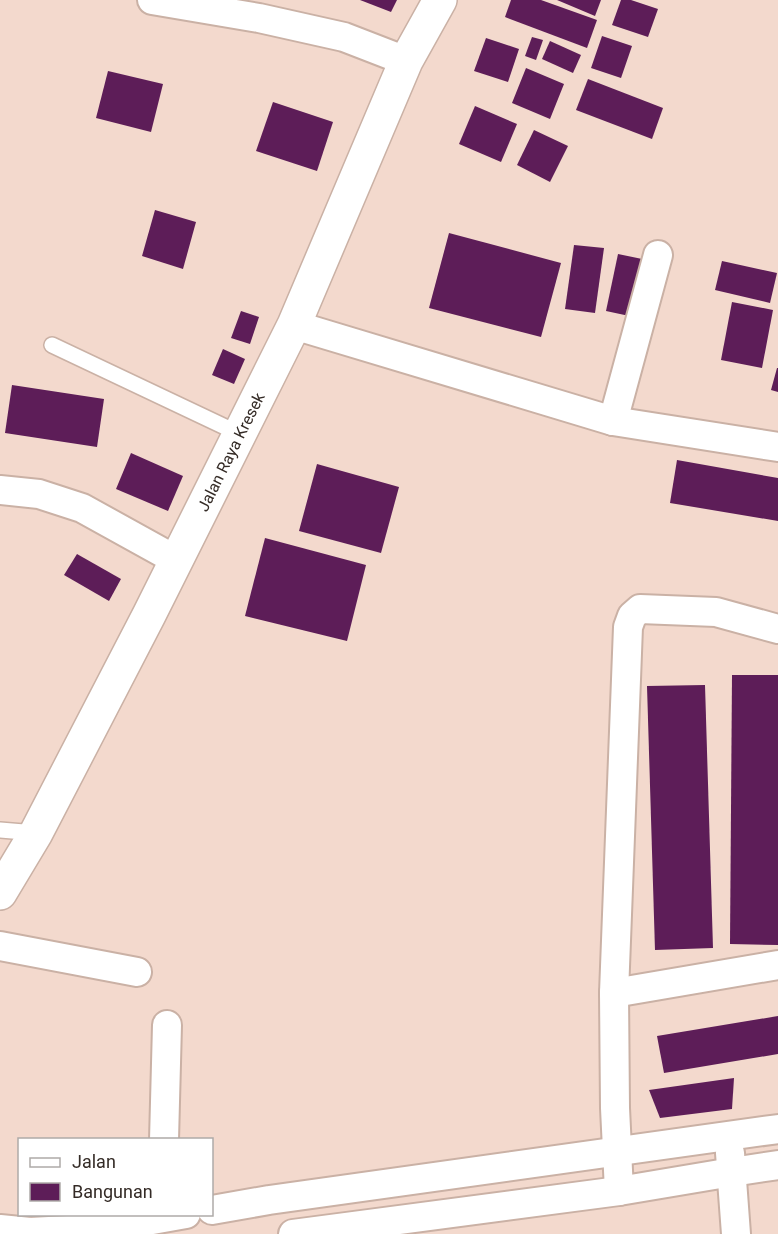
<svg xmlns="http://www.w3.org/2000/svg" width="778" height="1234" font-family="Roboto,sans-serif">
	<rect width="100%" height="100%" fill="#f3d9cd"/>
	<g fill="#5d1d58">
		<path d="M 360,0 L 397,0 L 391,12 Z"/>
		<path d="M 511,0 L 541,0 L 597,20 L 587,48 L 505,17 Z"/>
		<path d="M 557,0 L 601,0 L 595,16 Z"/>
		<path d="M 621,0 L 631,0 L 658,9 L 648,37 L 612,25 Z"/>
		<path d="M 602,36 L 632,46 L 621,78 L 591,68 Z"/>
		<path d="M 532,37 L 543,40 L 536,60 L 525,56 Z"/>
		<path d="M 486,38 L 519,49 L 508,82 L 474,71 Z"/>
		<path d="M 550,41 L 581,55 L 573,73 L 542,59 Z"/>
		<path d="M 526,68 L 564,84 L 550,119 L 512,103 Z"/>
		<path d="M 108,71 L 163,84 L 151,132 L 96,118 Z"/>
		<path d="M 588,79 L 663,108 L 652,139 L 576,110 Z"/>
		<path d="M 273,102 L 333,122 L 317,171 L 256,151 Z"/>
		<path d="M 475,106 L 517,124 L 501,162 L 459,144 Z"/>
		<path d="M 534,130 L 568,146 L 550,182 L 517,165 Z"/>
		<path d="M 155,210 L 196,222 L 183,269 L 142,256 Z"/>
		<path d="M 449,233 L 561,263 L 541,337 L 429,308 Z"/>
		<path d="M 574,245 L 604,248 L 595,313 L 565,309 Z"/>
		<path d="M 618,254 L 647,260 L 634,317 L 606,311 Z"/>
		<path d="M 722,261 L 777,273 L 770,303 L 715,290 Z"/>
		<path d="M 732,302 L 773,310 L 762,368 L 721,360 Z"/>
		<path d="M 241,311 L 259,317 L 250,344 L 231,338 Z"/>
		<path d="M 223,349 L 245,359 L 234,384 L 212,375 Z"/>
		<path d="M 777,368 L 778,368 L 778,392 L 771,390 Z"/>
		<path d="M 12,385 L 104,399 L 97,447 L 5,433 Z"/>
		<path d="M 131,453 L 183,476 L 168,511 L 116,489 Z"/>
		<path d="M 677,460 L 778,478 L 778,521 L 670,503 Z"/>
		<path d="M 317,464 L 399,487 L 381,553 L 299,531 Z"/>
		<path d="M 265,538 L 366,565 L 347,641 L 245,616 Z"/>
		<path d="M 77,554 L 121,579 L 109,601 L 64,575 Z"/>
		<path d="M 732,675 L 778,675 L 778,945 L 730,944 Z"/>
		<path d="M 705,685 L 713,948 L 655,950 L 647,686 Z"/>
		<path d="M 778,1016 L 778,1054 L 664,1073 L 657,1036 Z"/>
		<path d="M 734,1078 L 732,1109 L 660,1118 L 649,1090 Z"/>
	</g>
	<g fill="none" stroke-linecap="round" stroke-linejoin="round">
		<defs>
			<g id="lane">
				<path d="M 52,345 L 240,434"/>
				<path d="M 0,830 L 36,833"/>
			</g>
			<g id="street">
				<path d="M 152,0 L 259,18 L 344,37 L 406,61"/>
				<path d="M 294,325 L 613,421 L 778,447"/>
				<path d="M 613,421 L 658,255"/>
				<path d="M 0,490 L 39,494 L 82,508 L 176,560"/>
				<path d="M 0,946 L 137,972"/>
				<path d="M 614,993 L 778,965"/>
				<path d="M 164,1140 L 167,1025"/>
				<path d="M 730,1153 L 736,1234"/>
				<path d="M 619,1191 L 615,1108 L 614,993 L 628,627 L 632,616 L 640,609 L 716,612 L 778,629"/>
				<path d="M 212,1210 L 269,1200 L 778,1129"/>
				<path d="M 0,1229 L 30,1232 L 107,1228 L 186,1214"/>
				<path d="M 293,1234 L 619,1191 L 732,1172 L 778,1165"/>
			</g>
			<g id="secondary">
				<path id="s1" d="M 0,893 L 36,833 L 149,615 L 294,325 L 406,61 L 440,0"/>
			</g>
		</defs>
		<use href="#lane" stroke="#cab1a5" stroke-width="18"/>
		<use href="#street" stroke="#cab1a5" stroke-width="32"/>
		<use href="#secondary" stroke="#cab1a5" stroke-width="36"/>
		<use href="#lane" stroke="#fff" stroke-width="15"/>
		<use href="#street" stroke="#fff" stroke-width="28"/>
		<use href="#secondary" stroke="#fff" stroke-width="33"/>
	</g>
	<g text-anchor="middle" stroke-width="6" stroke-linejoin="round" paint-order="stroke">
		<g font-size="16" fill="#342b26" stroke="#fff">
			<text dy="6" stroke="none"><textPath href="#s1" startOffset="498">Jalan Raya Kresek</textPath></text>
		</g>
	</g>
	<rect x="18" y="1138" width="195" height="78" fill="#ffffff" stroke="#aeaaa8" stroke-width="1.5"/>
	<rect x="30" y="1158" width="30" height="9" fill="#ffffff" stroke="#aeaaa8" stroke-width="1.5"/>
	<text x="72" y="1168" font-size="18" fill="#342b26">Jalan</text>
	<rect x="30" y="1183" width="30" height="18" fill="#5d1d58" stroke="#aeaaa8" stroke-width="1.5"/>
	<text x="72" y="1198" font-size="18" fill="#342b26">Bangunan</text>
</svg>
